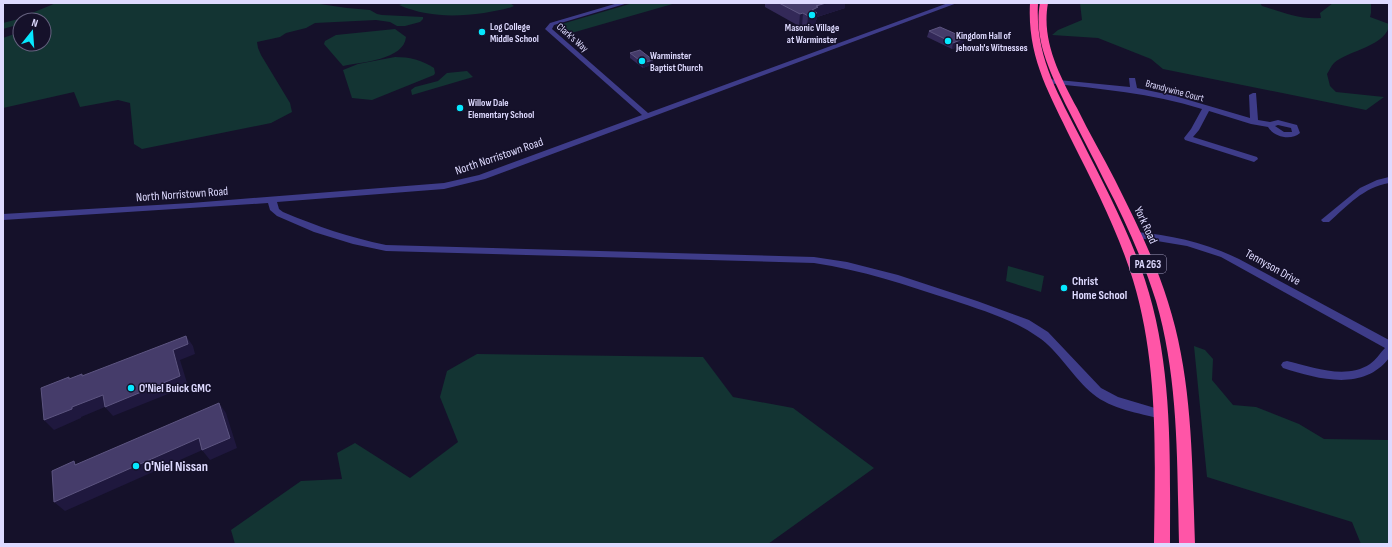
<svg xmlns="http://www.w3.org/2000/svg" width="1392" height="547" font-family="'Sofia Sans Condensed',sans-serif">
	<rect width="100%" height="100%" fill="#15112a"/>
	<g fill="#133433">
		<path d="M 56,3 L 313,3 L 347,8 L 370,10 L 377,14 L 382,15 L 423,17 L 423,19 L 420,22 L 405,26 L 397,26 L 390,22 L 376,20 L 315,23 L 306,28 L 286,33 L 280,37 L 257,42 L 258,48 L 261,55 L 290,103 L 292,112 L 271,123 L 142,149 L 134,144 L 130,103 L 118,100 L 80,107 L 74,92 L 3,108 L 3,38 L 20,32 L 20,44 L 44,44 L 44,20 L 20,20 L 20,24 L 3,29 L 3,23 L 30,16 L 32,13 Z"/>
		<path d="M 405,3 L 510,3 L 514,6 C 505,10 494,11 484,13 C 454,17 427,17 399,5 Z"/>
		<path d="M 633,3 L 676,3 L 568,34 L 555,26 Z"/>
		<path d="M 1080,3 L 1260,3 L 1262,6 C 1282,12 1301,20 1321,18 L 1320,13 L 1333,3 L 1371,3 L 1371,13 L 1370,17 L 1389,24 C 1389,45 1347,51 1334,63 C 1331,66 1329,71 1327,74 L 1330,86 L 1336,92 L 1384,97 L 1366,110 L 1163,69 L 1151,59 L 1098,38 L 1052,35 L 1058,30 L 1082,20 Z"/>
		<path d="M 395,29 L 406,37 C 404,60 361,62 343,66 L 324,44 L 325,41 L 336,35 Z"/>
		<path d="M 395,57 C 409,57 422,60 434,68 L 435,73 L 434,75 L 372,100 L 352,98 L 343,70 L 358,64 Z"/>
		<path d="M 467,71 L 473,77 L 412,95 L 411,90 L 415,87 L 438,81 L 447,73 Z"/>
		<path d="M 1008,266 L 1044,276 L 1041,292 L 1006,281 Z"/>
		<path d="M 1194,346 L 1205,350 L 1213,359 L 1212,380 L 1233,405 L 1256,407 L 1299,424 L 1324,439 L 1389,440 L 1389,544 L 1361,544 L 1352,522 L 1207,477 Z"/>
		<path d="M 477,354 L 703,357 L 733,397 L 793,408 L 874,468 L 768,544 L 235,544 L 231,530 L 301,481 L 342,479 L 337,453 L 355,443 L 410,478 L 458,442 L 440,397 L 447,371 Z"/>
	</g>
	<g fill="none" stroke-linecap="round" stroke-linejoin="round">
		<g fill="#3e3c89" fill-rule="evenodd">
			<path d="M 618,3 L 628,3 L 554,25 L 552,29 L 648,113 L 948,3 L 957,3 L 485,179 L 444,189 L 277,202 L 279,209 L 283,212 C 319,227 348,237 386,245 L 814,257 L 847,262 L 898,275 L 977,301 L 1029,320 L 1048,332 L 1101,388 L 1118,397 L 1165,411 L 1167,414 L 1165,417 L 1161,419 C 1139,413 1111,409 1093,394 C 1074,379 1058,350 1038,337 C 1013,319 981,310 952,300 C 906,285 862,270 814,263 L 386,251 L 353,244 L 314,232 L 277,216 L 270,210 L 268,203 L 3,220 L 3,214 L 191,203 L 444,183 L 479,175 L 642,115 L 545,29 L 550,23 Z"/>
			<path d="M 1129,78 L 1135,78 L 1137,88 L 1175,96 L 1250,118 L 1249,95 L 1253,93 L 1256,93 L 1258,120 L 1270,122 L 1278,120 L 1297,125 L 1300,133 C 1291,141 1274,137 1268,127 L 1251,124 L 1209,111 L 1199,130 L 1193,137 L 1257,157 L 1258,159 L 1254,162 L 1185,140 L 1184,138 L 1191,129 L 1202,109 C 1151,93 1100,89 1048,83 L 1044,81 L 1048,79 L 1130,87 ZM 1278,125 L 1291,128 L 1292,132 L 1284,132 L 1275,126 Z"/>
			<path d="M 1389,177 L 1389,183 C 1364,187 1347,206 1329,222 L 1323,222 L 1321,220 L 1360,188 L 1377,180 Z"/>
			<path d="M 1136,232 C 1172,235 1206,243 1239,259 L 1389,340 L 1389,358 C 1363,392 1318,379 1283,368 L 1281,365 L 1283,362 L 1287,361 C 1312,367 1346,380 1370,364 C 1376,360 1380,353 1385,348 L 1221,257 L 1187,246 L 1133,237 L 1131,235 Z"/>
		</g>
		<g fill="#ff55a7" fill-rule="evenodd">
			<path d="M 1030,3 L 1038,3 C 1035,57 1058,93 1081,139 C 1104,185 1129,231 1145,280 C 1173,365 1170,456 1170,544 L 1154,544 C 1155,456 1159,366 1133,280 C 1118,231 1094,185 1071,139 C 1049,93 1027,57 1030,3 Z"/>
			<path d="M 1040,3 L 1048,3 C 1041,41 1060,76 1077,108 C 1089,133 1103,156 1115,180 C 1135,220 1155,260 1168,302 C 1193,380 1192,463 1195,544 L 1179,544 C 1177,463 1179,380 1156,301 C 1143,260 1125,220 1105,182 C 1093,157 1080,133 1068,109 C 1052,76 1033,41 1040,3 Z"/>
		</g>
	</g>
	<g fill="#332958">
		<path d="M 765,3 L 845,3 L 845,8 L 817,17 L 817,19 L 816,20 L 815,25 L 807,28 L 802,26 L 799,26 L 765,7 Z"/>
		<path d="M 929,31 L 963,45 L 952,49 L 927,37 Z"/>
		<path d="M 630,53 L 653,60 L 653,64 L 643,68 L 630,58 Z"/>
	</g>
	<g fill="#1f183e">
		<path d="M 826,3 L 845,3 L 845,8 L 817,17 L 817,19 L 816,20 L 815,25 L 807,28 L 808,16 L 812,10 L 816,6 Z"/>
		<path d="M 803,13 L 802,26 L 799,26 L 800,14 Z"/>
		<path d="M 965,38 L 963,45 L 952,49 L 953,43 Z"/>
		<path d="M 653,60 L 653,64 L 643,68 L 643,63 Z"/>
		<path d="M 186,336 L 193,346 L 195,354 L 180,360 L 188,386 L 113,416 L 105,407 L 81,417 L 81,418 L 54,430 L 44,420 L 72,407 L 173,350 Z"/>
		<path d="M 219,403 L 226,413 L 237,448 L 210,460 L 202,450 Z"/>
		<path d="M 199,438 L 207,448 L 65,511 L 54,502 Z"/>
	</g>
	<g fill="#453c6a" stroke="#5d5581">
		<path d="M 779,3 L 826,3 L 816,6 L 818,7 L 812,10 L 817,13 L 808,16 L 803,13 L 800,14 Z"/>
		<path d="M 940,27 L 965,38 L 953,43 L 929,31 Z"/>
		<path d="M 640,50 L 653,60 L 643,63 L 630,53 Z"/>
		<path d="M 186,336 L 188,344 L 173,350 L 180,376 L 105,407 L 103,395 L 72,407 L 72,409 L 44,420 L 41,388 L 69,377 L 69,379 L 82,374 L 82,376 Z"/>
		<path d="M 219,403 L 230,438 L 202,450 L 199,438 L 54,502 L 52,471 L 74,461 L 75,465 Z"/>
	</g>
	<g fill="#06e8ff" stroke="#15112a" stroke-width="1.5">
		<circle cx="812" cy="15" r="4"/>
		<circle cx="482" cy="32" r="4"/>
		<circle cx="948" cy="41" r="4"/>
		<circle cx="642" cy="61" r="4"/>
		<circle cx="460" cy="108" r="4"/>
		<circle cx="1064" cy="288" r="4"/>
		<circle cx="131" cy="388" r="4"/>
		<circle cx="136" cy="466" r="4"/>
	</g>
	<g text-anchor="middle" stroke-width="3" stroke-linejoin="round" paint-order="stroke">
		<g font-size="10" font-weight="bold" fill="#dedaff" stroke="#15112a" text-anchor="start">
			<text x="490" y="30">Log College<tspan x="490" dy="12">Middle School</tspan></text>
			<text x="812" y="31" text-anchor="middle">Masonic Village<tspan x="812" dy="12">at Warminster</tspan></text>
			<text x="956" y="39">Kingdom Hall of<tspan x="956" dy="12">Jehovah's Witnesses</tspan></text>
			<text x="650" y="59">Warminster<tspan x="650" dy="12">Baptist Church</tspan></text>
			<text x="468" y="106">Willow Dale<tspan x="468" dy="12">Elementary School</tspan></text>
		</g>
		<g font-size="10" fill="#dedaff" stroke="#15112a">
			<text transform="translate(573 37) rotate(41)" y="4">Clark's Way</text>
			<text transform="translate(1175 90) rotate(15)" y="4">Brandywine Court</text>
		</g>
		<rect fill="#15112a" stroke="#a29ebf" stroke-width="1" x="1130" y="255" width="36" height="18" rx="3"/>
		<g font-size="11" font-weight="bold" fill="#dedaff">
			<text x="1148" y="268">PA 263</text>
		</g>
		<g font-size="12" fill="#dedaff" stroke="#15112a">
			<text transform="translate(499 156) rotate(-19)" y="4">North Norristown Road</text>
			<text transform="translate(182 194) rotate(-4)" y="4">North Norristown Road</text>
			<text transform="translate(1146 225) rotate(65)" y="4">York Road</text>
			<text transform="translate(1273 267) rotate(29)" y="4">Tennyson Drive</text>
		</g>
		<g font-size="12" font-weight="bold" fill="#dedaff" stroke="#15112a" text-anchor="start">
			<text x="1072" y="285">Christ<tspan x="1072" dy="14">Home School</tspan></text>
			<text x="139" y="392">O'Niel Buick GMC</text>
		</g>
		<g font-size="14" font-weight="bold" fill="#dedaff" stroke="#15112a" text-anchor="start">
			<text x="144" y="471">O'Niel Nissan</text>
		</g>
	</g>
	<rect width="1392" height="547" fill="none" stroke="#dedaff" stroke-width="8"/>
	<g transform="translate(32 32) rotate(17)"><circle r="19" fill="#15112a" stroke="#65617f"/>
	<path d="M0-3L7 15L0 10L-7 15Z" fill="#06e8ff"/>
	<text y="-6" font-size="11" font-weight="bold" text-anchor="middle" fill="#dedaff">N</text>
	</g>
</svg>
